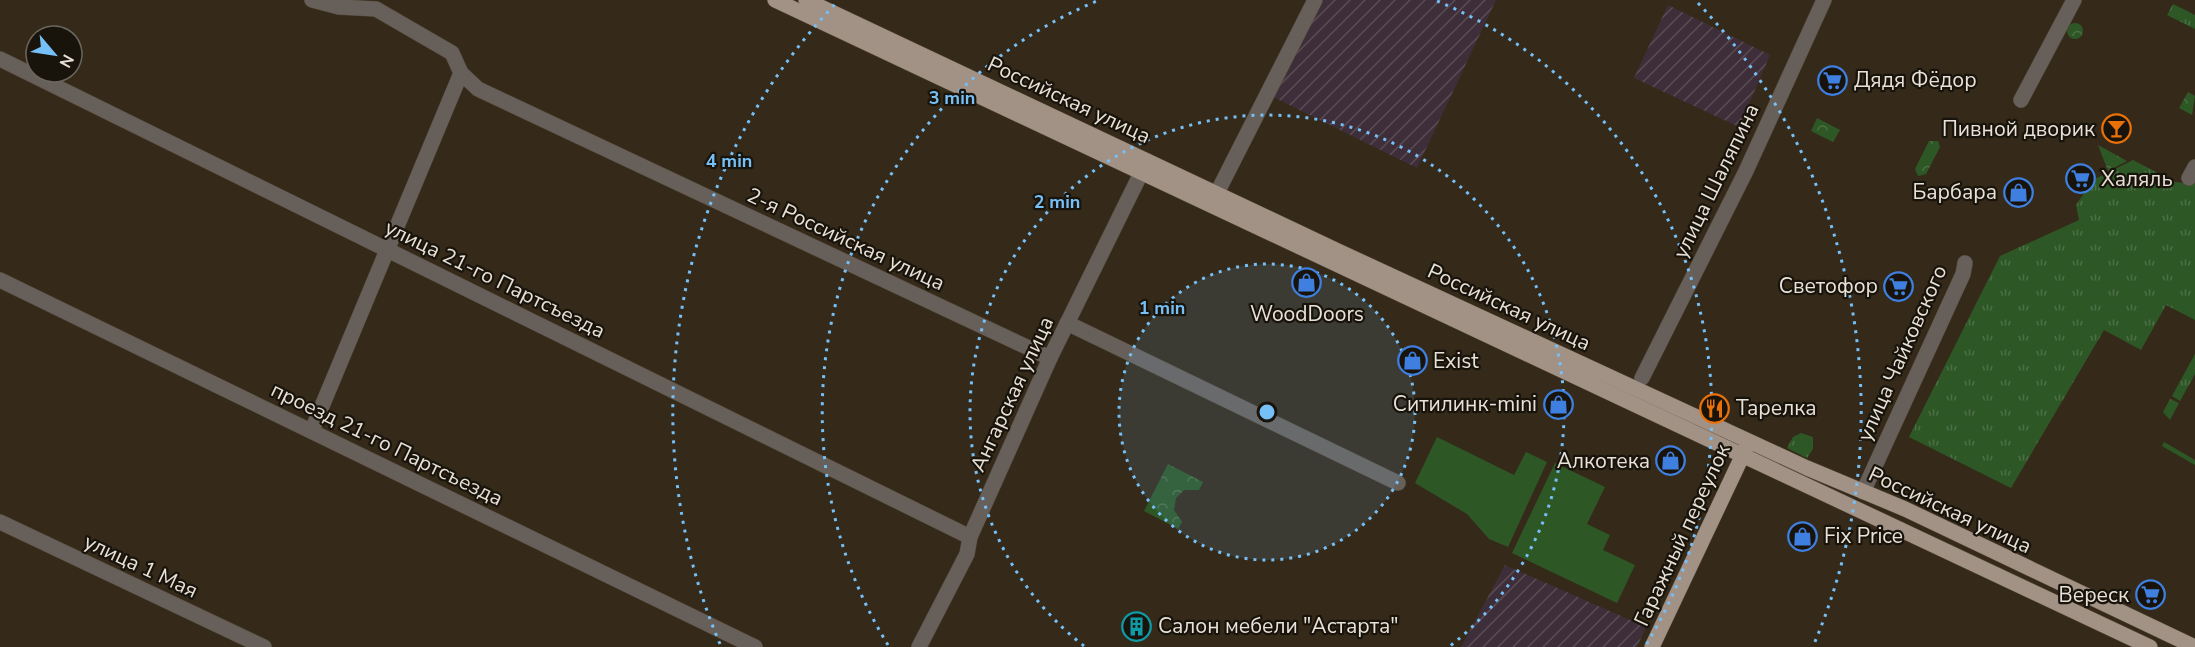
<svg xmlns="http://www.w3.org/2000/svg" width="2195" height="647" font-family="'Nunito Sans',sans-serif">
	<defs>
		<pattern id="industrial-furrows" width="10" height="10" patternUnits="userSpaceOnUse" patternTransform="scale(1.5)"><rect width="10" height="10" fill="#3e2e39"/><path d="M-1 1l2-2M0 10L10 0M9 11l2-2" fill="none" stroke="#5a4c55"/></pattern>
		<pattern id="grass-tufts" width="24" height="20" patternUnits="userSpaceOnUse" patternTransform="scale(1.5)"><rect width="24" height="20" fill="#2e5726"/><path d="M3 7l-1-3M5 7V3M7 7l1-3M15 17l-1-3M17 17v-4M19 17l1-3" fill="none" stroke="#4c6f45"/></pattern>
		<pattern id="park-crowns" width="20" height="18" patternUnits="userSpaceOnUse" patternTransform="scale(1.5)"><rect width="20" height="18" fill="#2e5726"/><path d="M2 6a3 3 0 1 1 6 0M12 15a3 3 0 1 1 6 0" fill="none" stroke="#4c6f45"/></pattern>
	</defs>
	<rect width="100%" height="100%" fill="#352a19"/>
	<g fill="url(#industrial-furrows)">
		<path d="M 1323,0 L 1496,0 L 1417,168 L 1273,97 Z"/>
		<path d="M 1668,5 L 1770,55 L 1739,127 L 1634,78 Z"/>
		<path d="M 1505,565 L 1646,627 L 1637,647 L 1461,647 Z"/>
	</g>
	<g fill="url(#grass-tufts)">
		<path d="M 2173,4 L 2195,15 L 2195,29 L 2167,15 Z"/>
		<path d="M 2133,160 L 2175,182 L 2195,184 L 2195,320 L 2166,305 L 2141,350 L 2104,330 L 2011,488 L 1909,437 L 2000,256 L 2079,220 L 2076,205 L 2093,180 Z"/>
		<path d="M 2195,354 L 2195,374 L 2180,401 L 2172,396 Z"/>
		<path d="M 2170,399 L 2179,403 L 2170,420 L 2163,412 Z"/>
		<path d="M 1801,433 L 1813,437 L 1813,449 L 1807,458 L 1787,448 L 1793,437 Z"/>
		<path d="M 2164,442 L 2195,460 L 2195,465 L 2162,446 Z"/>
	</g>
	<g fill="url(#park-crowns)">
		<circle cx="2075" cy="31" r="8"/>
		<path d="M 2188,92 L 2195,96 L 2192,115 L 2179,108 Z"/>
		<path d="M 1817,118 L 1840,130 L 1833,142 L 1811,131 Z"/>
		<path d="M 1929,141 L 1938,141 L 1940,147 L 1926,174 L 1918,176 L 1915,169 Z"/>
		<path d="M 2098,145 L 2127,161 L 2108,171 Z"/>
		<path d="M 1168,464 L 1203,482 L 1199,490 L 1184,490 L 1176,498 L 1174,510 L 1182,522 L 1178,529 L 1144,511 Z"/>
	</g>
	<g fill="#2e5726">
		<path d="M 1437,437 L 1514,475 L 1526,452 L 1547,462 L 1508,547 L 1489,539 L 1467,514 L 1415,483 Z"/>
		<path d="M 1555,463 L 1605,487 L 1587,524 L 1610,535 L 1603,550 L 1635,565 L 1617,603 L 1512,553 Z"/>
	</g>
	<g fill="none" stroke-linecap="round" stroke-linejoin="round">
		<defs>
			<g id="minor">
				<path d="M 312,0 L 339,7 L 376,9 L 452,53 L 461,73 L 478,89 L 1050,358"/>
				<path d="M 0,59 L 970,537"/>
				<path d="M 2021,100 L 2074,0"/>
				<path d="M 2189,178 L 2195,167"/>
				<path d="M 1217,193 L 1315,0"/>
				<path d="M 0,280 L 755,647"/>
				<path d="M 1067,323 L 1398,483"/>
				<path d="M 1642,378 L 1746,171 L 1824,0"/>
				<path d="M 312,430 L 461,73"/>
				<path d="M 1863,492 L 1963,274 L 1965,263"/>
				<path d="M 0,522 L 264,647"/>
				<path d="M 919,647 L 967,554 L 970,537 L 1050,358 L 1147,161"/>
			</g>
			<g id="major">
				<path d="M 775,0 L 2150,647"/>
				<path d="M 806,0 L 1338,251 L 1807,468 L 1905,509 L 2195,647"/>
				<path d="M 1652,647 L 1747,446"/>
			</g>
		</defs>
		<use href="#minor" stroke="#524737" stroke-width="16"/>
		<use href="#major" stroke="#524737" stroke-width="16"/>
		<use href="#minor" stroke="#675f59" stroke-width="15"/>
		<use href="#major" stroke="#a29185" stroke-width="15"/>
	</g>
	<circle cx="1267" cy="412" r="148" fill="#76c0f7" fill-opacity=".12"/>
	<g fill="none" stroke="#76c0f7" stroke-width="3" stroke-dasharray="3 6">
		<circle cx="1267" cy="412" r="148"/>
		<path d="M1084 646A297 297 0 1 1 1450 646"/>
		<path d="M888 645A445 445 0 0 1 1097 1M1437 1A445 445 0 0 1 1646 645"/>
		<path d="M720 644A594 594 0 0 1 836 3M1698 3A594 594 0 0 1 1814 644"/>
	</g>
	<defs>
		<symbol id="supermarket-ring" viewBox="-11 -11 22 22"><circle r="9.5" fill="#18140c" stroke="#3f7fe0" stroke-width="1.5"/><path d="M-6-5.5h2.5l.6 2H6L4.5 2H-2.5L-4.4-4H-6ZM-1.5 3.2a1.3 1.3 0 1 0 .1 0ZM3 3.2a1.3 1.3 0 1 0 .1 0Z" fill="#3f7fe0"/></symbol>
		<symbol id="bar-ring" viewBox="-11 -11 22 22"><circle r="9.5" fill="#18140c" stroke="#e8710a" stroke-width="1.5"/><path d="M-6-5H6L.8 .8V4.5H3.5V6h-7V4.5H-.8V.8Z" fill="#e8710a"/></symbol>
		<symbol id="shop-ring" viewBox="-11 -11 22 22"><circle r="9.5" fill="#18140c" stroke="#3f7fe0" stroke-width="1.5"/><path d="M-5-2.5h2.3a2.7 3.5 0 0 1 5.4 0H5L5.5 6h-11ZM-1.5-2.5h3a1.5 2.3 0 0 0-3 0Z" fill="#3f7fe0"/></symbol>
		<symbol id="restaurant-ring" viewBox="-11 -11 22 22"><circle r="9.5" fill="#18140c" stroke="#e8710a" stroke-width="1.5"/><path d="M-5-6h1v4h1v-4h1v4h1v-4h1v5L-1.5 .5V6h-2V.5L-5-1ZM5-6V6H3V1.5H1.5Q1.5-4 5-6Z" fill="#e8710a"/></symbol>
		<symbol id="building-ring" viewBox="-11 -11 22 22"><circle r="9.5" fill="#18140c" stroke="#0f9aa8" stroke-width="1.5"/><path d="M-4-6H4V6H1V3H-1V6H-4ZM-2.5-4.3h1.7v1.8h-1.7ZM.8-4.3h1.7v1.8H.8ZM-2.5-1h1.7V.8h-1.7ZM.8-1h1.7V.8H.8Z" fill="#0f9aa8"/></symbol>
	</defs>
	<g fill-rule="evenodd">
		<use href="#supermarket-ring" x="1816" y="64" width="33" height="33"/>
		<use href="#bar-ring" x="2100" y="112" width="33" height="33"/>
		<use href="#supermarket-ring" x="2064" y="162" width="33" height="33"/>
		<use href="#shop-ring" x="2002" y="176" width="33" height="33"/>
		<use href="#shop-ring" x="1290" y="266" width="33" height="33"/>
		<use href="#supermarket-ring" x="1882" y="270" width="33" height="33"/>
		<use href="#shop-ring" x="1396" y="344" width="33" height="33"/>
		<use href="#shop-ring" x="1542" y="388" width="33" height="33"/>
		<use href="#restaurant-ring" x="1698" y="392" width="33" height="33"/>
		<use href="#shop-ring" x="1654" y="444" width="33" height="33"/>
		<use href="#shop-ring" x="1786" y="520" width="33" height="33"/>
		<use href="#supermarket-ring" x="2134" y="578" width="33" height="33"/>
		<use href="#building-ring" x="1120" y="610" width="33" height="33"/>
	</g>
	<g text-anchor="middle" stroke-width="4.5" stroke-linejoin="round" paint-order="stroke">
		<g font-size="21" fill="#e8e1d7" stroke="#18140c" text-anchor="start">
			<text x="1854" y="87">Дядя Фёдор</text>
			<text x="2095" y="136" text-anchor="end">Пивной дворик</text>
			<text x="2101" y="186">Халяль</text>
			<text x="1997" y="199" text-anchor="end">Барбара</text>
			<text x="1878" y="293" text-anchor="end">Светофор</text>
			<text x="1307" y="321" text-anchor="middle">WoodDoors</text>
			<text x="1433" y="368">Exist</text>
			<text x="1537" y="411" text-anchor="end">Ситилинк-mini</text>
			<text x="1736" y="415">Тарелка</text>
			<text x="1650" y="468" text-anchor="end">Алкотека</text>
			<text x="1824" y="543">Fix Price</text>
			<text x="2129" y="602" text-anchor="end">Вереск</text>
			<text x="1158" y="633">Салон мебели "Астарта"</text>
		</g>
		<g font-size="21" fill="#e8e1d7" stroke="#18140c">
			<text transform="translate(1069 100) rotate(25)" y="7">Российская улица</text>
			<text transform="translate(1716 181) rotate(-64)" y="7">улица Шаляпина</text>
			<text transform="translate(846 239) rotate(25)" y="7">2-я Российская улица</text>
			<text transform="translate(495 279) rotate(26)" y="7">улица 21-го Партсъезда</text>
			<text transform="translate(1509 307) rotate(25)" y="7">Российская улица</text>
			<text transform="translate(1902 353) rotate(-66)" y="7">улица Чайковского</text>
			<text transform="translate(1012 394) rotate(-65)" y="7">Ангарская улица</text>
			<text transform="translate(387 444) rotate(26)" y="7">проезд 21-го Партсъезда</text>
			<text transform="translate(1950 510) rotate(25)" y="7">Российская улица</text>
			<text transform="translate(1682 535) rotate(-65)" y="7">Гаражный переулок</text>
			<text transform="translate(141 566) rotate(25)" y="7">улица 1 Мая</text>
		</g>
	</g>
	<circle cx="1267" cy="412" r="9" fill="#76c0f7" stroke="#18140c" stroke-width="3"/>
	<g font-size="18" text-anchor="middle" font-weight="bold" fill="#76c0f7" stroke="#18140c" stroke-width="4.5" stroke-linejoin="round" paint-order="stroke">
		<text x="952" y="104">3 min</text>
		<text x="729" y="167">4 min</text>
		<text x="1057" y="208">2 min</text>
		<text x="1162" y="314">1 min</text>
	</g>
	<g transform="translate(54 54) rotate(119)"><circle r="28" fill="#18140c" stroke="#6b665d" stroke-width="1.5"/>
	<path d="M0-4.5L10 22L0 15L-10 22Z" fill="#76c0f7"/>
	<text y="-9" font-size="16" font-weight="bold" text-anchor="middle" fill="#e8e1d7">N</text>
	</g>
</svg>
